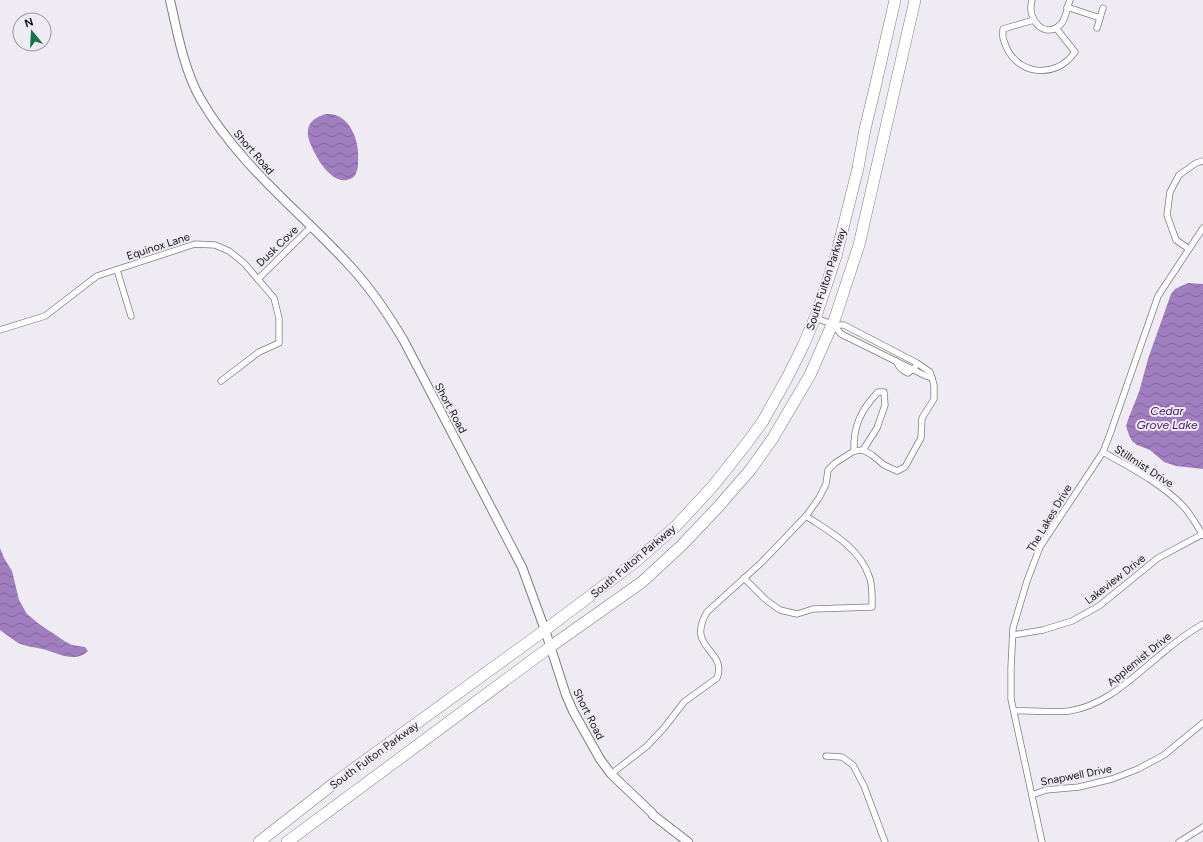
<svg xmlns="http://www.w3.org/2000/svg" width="1203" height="842" font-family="Figtree,sans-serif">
	<defs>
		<pattern id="water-waves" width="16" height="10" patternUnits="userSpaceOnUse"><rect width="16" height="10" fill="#a17ebf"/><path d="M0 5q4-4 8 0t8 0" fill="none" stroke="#82669a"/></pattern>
	</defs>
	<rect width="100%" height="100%" fill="#efebf2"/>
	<g fill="url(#water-waves)">
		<path d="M 326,114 C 350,112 360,142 358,161 C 358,166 358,169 356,173 C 355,177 351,179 347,180 C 329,183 314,154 309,140 C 305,125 312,118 326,114 Z"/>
		<path d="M 1188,283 L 1203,284 L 1203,469 L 1176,466 L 1164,462 L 1150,450 L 1137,445 L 1132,441 L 1129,435 L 1126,426 L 1129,417 L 1139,392 L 1148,359 L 1171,294 L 1175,289 Z"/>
		<path d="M 0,548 L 4,558 L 12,571 L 19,600 L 27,614 L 39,624 L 66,642 L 72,645 L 85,647 L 88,651 C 76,663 59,654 46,650 C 36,647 27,647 18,643 C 12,639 6,634 0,630 Z"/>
	</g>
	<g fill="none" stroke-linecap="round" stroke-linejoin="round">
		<defs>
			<g id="street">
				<path d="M 1032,0 C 1026,21 1046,40 1061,24 C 1066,19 1067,7 1070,0"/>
				<path d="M 1067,7 L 1100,18"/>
				<path d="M 1034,20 L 1003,29 C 1003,33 1002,38 1004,41 C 1014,75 1055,81 1075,52 L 1056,28"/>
				<path d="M 1097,28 L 1103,8"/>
				<path d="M 1189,249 L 1176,240 L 1167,215 L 1170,192 L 1179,175 L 1196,163 L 1203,161"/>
				<path d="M 117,270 L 131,316"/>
				<path d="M 258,279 L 311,227"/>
				<path d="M 834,325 L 841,334 L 926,376 L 932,378"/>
				<path d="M 0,330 L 45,316 L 97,276 L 195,244 L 215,245 L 229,251 L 244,263 L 274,298 L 279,318 L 279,343 L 259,352 L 221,381"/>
				<path d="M 896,361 C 899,367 901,370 908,373 L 915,367"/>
				<path d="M 854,451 C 853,426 861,410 878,392 L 884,392 L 885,405 L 877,428 L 863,450"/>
				<path d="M 1103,452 C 1131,468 1161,483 1184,507 C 1191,515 1197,526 1203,535"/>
				<path d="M 744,578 L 766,600 L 780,610 L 797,614 L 813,609 L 872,607 C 872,597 873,585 869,576 C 859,547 830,532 806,516"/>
				<path d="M 1013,635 L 1043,630 L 1072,621 L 1099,606 L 1158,558 L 1203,534"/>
				<path d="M 1014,711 C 1032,710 1051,713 1069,711 C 1105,706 1132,678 1159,656 C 1173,644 1187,633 1203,624"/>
				<path d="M 826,756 L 842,757 L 853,765 L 864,786 L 885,842"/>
				<path d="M 611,774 L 647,746 L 664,728 L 684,702 L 717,678 C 728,650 685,649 707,612 L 762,562 L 806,516 L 819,498 L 826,484 L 828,470 L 835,463 L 854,451 L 863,450 L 872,455 L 884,465 L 897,471 L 905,467 L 921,438 L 922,418 L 934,399 L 934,385 L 932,378 L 930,372 L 917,363 L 844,325 L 834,325 L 816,318"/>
				<path d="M 1032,795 L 1046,790 L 1079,787 L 1112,779 L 1138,769 L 1164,755 L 1203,723"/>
				<path d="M 1042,842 L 1011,699 L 1011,668 L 1013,628 L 1027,581 L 1040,547 L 1103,452 L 1110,434 L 1158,296 L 1203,228"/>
				<path d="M 1179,842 L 1203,827"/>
			</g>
			<path id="secondary" d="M 170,0 C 177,31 184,70 200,98 C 240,167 299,210 351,267 C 372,290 388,314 404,341 L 522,567 L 545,630 L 566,695 L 573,711 L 600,759 L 611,774 L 652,813 L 653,815 L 688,842"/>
			<g id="highway">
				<path d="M 259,842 L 337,781 L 545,630 L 635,562 L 676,526 L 713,486 L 747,443 L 763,421 L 787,378 L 803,346 L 817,313 L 836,256 L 858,168 L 865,129 L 874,92 L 895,0"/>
				<path d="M 287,842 L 550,647 L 642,582 L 682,545 L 719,506 L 751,469 L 773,438 L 810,375 L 835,318 L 859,245 L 915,0"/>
			</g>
		</defs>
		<use href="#street" stroke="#7f7c82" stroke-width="7"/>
		<use href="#secondary" stroke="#7f7c82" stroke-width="10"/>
		<use href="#highway" stroke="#7f7c82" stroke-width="12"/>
		<use href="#street" stroke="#fff" stroke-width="5.5"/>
		<use href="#secondary" stroke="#fff" stroke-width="8"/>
		<use href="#highway" stroke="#fff" stroke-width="11"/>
	</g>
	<g text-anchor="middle" stroke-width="4" stroke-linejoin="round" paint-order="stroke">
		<g font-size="11" fill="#171618" stroke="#efebf2">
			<text transform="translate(254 152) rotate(49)" y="4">Short Road</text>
			<text transform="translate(158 246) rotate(-18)" y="4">Equinox Lane</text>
			<text transform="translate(277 246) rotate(-44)" y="4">Dusk Cove</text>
			<text transform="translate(826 279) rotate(-72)" y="4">South Fulton Parkway</text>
			<text transform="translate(451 408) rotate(62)" y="4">Short Road</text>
			<text transform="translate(1144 466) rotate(33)" y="4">Stillmist Drive</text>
			<text transform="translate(1049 518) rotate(-59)" y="4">The Lakes Drive</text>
			<text transform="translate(633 561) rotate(-40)" y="4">South Fulton Parkway</text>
			<text transform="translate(1115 579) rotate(-38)" y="4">Lakeview Drive</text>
			<text transform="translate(1139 659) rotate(-39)" y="4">Applemist Drive</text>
			<text transform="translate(589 714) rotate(63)" y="4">Short Road</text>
			<text transform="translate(374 755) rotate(-36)" y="4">South Fulton Parkway</text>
			<text transform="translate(1076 775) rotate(-11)" y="4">Snapwell Drive</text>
		</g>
		<g font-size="12" font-style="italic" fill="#471665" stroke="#efebf2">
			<text x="1167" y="415">Cedar<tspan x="1167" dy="14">Grove Lake</tspan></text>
		</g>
	</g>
	<g transform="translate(32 32) rotate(342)"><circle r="19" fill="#efebf2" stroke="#99969b"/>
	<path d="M0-3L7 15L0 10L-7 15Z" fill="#13744a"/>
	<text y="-6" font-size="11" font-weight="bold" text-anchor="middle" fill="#171618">N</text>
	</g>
</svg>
